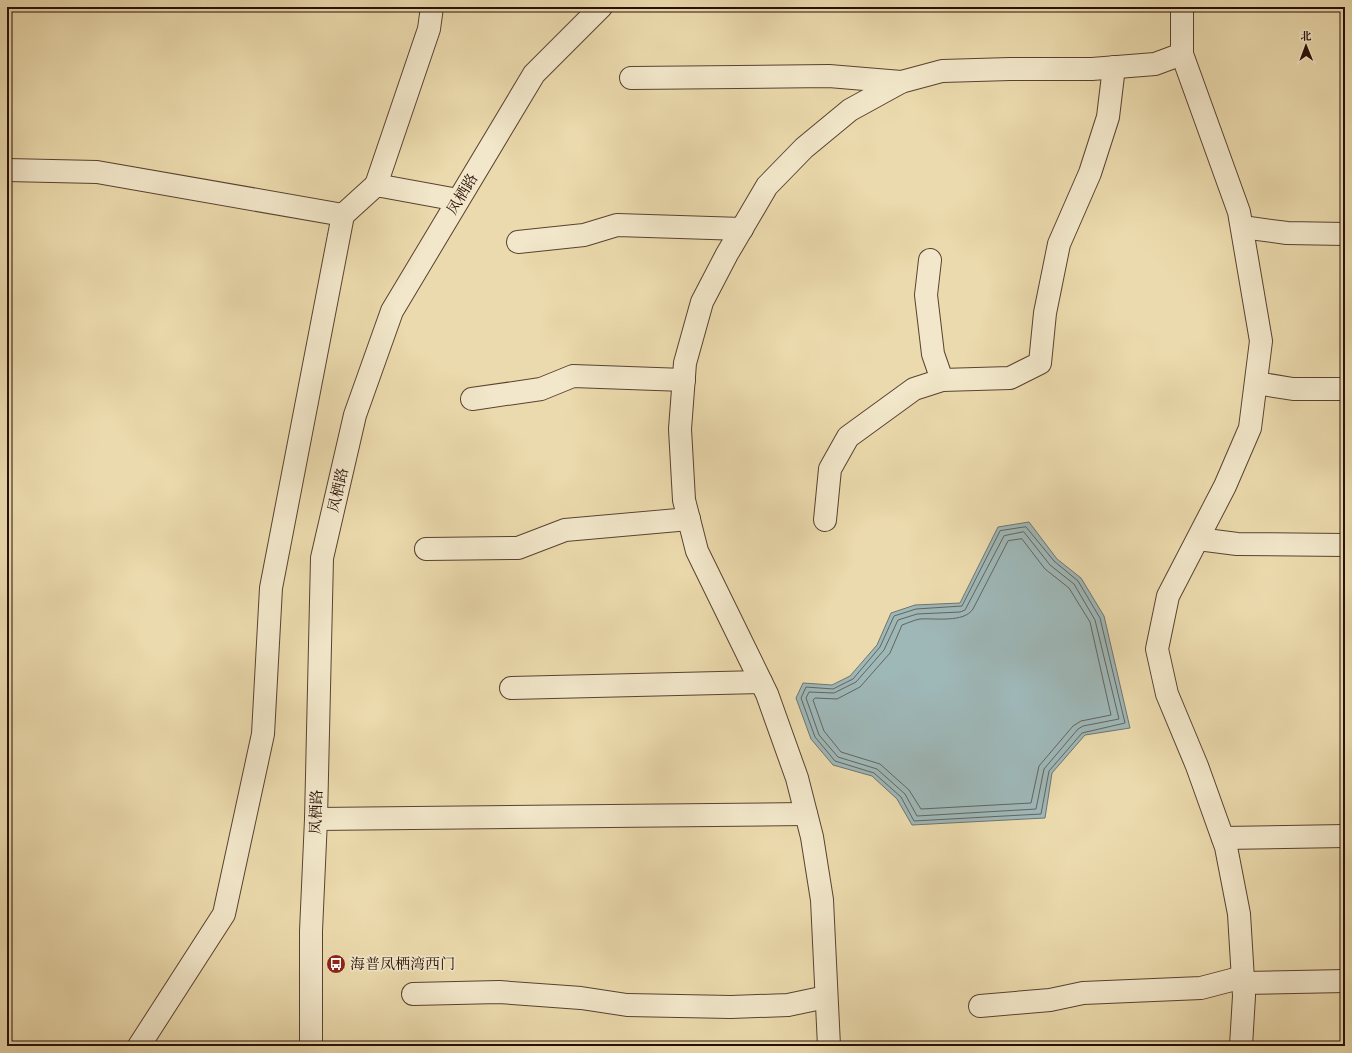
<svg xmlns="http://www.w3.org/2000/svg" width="1352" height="1053" font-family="'Libre Bodoni','Noto Serif SC',serif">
	<rect width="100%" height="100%" fill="#ebdaad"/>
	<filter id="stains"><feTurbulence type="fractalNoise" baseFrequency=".005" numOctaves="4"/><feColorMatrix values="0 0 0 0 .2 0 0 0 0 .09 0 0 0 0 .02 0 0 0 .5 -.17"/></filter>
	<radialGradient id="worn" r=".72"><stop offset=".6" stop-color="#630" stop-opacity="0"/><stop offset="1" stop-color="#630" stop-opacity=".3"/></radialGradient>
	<path fill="#9eb7b7" stroke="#6f7471" d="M 1029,522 L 1057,559 L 1081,578 L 1104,616 L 1130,728 L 1085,735 L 1052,773 L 1045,818 L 912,825 L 897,799 L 872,776 L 833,765 L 811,739 L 796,698 L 803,683 L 832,685 L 850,676 L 877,645 L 891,613 L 915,605 L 960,603 L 998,527 Z"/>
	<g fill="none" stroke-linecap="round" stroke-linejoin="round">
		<g stroke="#63645f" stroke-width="1">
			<path d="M 1026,527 L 1054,561 L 1078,581 L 1100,618 L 1125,723 L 1082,733 L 1049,771 L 1041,814 L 914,821 L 901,797 L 874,773 L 835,761 L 815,737 L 801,698 L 806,687 L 833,689 L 853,679 L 880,647 L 894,616 L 916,609 L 962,606 L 1000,531 Z"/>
			<path d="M 1024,532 L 1050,565 L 1074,584 L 1095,620 L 1119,719 L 1083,726 L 1078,729 L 1044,769 L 1036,809 L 917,816 L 905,794 L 877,769 L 838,757 L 819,735 L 806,698 L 809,692 L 834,693 L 856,682 L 884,650 L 898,620 L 917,614 L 960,612 L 965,610 L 1004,536 Z"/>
			<path d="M 1022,539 L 1045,569 L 1069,588 L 1090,622 L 1111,715 L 1081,721 L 1073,726 L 1039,766 L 1031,803 L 921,809 L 909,790 L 880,764 L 841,752 L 824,731 L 813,700 L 815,698 L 837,699 L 860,687 L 890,653 L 902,625 C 908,623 914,620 920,619 C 935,618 964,623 973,609 L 1008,541 Z"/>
		</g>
		<defs>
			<g id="minor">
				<path d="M 1182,7 L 1182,54 L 1239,212 L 1261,341 L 1250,428 L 1225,486 L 1168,596 L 1157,649 L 1167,694 L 1197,766 L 1226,847 L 1239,914 L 1244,996 L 1241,1046"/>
				<path d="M 631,78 L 829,76 L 901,82"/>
				<path d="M 7,170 L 97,172 L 343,215 L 376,185 L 458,200"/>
				<path d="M 376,185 L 429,29 L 432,7"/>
				<path d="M 1242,227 L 1287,233 L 1345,234"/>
				<path d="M 518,242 L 584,235 L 617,225 L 742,229"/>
				<path d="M 930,260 L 926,295 L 933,354 L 942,380"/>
				<path d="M 1256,383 L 1293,389 L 1345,389"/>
				<path d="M 472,399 L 541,389 L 573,376 L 684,380"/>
				<path d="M 825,520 L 830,469 L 848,437 L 914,389 L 942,380 L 1010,378 L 1040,363 L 1045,313 L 1059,244 L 1090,173 L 1108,117 L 1114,67"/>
				<path d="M 1198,539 L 1237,544 L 1345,545"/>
				<path d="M 426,549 L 518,548 L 565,530 L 689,519"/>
				<path d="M 511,688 L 761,682"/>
				<path d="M 316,819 L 806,814"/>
				<path d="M 1223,838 L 1345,836"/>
				<path d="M 1243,983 L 1345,981"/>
				<path d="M 413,994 L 499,992 L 581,998 L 627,1005 L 731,1007 L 788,1005 L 826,997"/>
				<path d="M 980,1006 L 1050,1000 L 1083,993 L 1201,988 L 1243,977"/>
				<path d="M 139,1046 L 224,914 L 263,734 L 271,588 L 343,215"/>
				<path d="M 311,1046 L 311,931 L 316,819 L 322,558 L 355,415 L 392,311 L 534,74 L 601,7"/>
				<path d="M 829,1046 L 822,900 L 812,837 L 797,778 L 767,694 L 697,551 L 684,500 L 680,429 L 685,363 L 702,302 L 727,254 L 767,186 L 804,148 L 850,110 L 901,82 L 942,71 L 1010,69 L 1092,69 L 1155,64 L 1182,54"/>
			</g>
		</defs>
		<use href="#minor" stroke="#594230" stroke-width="24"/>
		<use href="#minor" stroke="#f2e7ca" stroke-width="22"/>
	</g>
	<defs>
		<symbol id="bus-disc" viewBox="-11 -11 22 22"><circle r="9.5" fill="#8f2418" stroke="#f2e7ca"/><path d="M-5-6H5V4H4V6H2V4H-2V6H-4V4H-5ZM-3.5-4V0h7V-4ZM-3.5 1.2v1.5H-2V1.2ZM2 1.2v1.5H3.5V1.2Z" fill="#fff"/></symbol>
	</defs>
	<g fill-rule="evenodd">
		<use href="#bus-disc" x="325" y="953" width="22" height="22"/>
	</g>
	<g text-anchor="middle" stroke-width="3.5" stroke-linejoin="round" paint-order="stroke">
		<g font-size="15" fill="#281007" stroke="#f2e7ca">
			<text transform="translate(462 194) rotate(-59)" y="5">凤栖路</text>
			<text transform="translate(338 490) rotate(-77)" y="5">凤栖路</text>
			<text transform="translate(316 812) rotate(-88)" y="5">凤栖路</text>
		</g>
		<g font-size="15" fill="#281007" stroke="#f2e7ca" text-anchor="start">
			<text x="350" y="969">海普凤栖湾西门</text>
		</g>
	</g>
	<rect width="1352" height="1053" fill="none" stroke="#ebdaad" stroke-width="24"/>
	<rect x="8" y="8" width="1336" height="1037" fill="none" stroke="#281007" stroke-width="2"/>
	<rect x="12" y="12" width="1328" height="1029" fill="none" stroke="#281007"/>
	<g transform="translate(1306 46) rotate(359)" stroke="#f2e7ca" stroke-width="3" paint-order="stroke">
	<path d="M0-3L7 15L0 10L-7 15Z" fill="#281007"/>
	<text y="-6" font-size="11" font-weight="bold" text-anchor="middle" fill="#281007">北</text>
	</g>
	<rect width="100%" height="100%" filter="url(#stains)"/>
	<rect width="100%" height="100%" fill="url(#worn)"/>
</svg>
